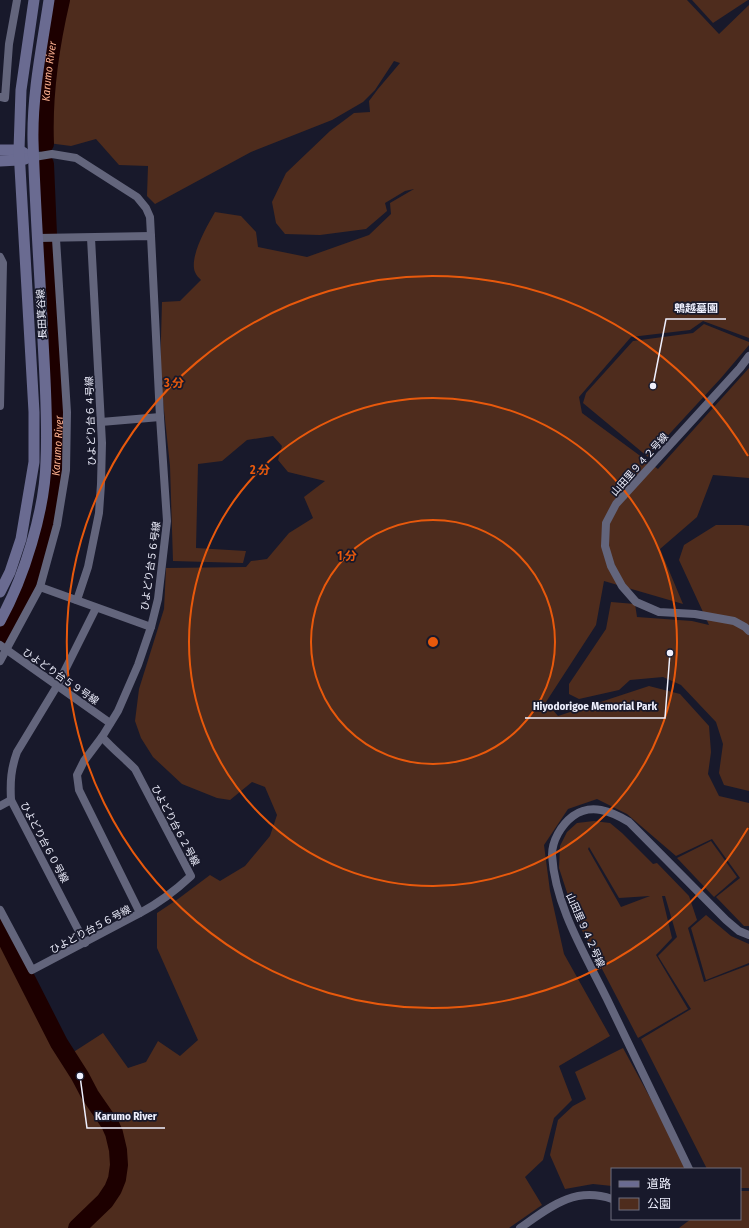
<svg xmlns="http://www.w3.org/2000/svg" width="749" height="1228" font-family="'Fira Sans Condensed','Noto Sans JP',sans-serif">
	<rect width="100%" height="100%" fill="#18192b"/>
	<g fill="#4e2c1d" fill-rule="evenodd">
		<path d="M 61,0 L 687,0 L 719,34 L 749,5 L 749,338 L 703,321 L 690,330 L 631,337 L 579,397 L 582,413 L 658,469 L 749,368 L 749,478 L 713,475 L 697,517 L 660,549 L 683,604 L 604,581 L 596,625 L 546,702 L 558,716 L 649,686 L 680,694 L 709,726 L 711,752 L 708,774 L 719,796 L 749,803 L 749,926 L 744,926 L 716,897 L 740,878 L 712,839 L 676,856 L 627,814 L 597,799 L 568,809 L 544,845 L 550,891 L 564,954 L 610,1036 L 559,1066 L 572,1100 L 554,1118 L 543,1160 L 525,1177 L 542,1205 L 509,1228 L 0,1228 L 0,930 L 72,1053 L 103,1033 L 128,1068 L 146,1062 L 158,1041 L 180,1056 L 198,1040 L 157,948 L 157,913 L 178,899 L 210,875 L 220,881 L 245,866 L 270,836 L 277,815 L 265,787 L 252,782 L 230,800 L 217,798 L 182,784 L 153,757 L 141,738 L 135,721 L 139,689 L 164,609 L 166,568 L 246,567 L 251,561 L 267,559 L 289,533 L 313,518 L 304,497 L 325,481 L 288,472 L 278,460 L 282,446 L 273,436 L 247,440 L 222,461 L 198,464 L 196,548 L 246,551 L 243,563 L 173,561 L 170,466 L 160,373 L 162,302 L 180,301 L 201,280 C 199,278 196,275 195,272 C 189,257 207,226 215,212 L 241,216 L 256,232 L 258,247 L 307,257 L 369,235 L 391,214 L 390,203 L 414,189 L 405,191 L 385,203 L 387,211 L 366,229 L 320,235 L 285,234 L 276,223 L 272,202 L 286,173 L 330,131 L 354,113 L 370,112 L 369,101 L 378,89 L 400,63 L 394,61 L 375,90 L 363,102 L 332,120 L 251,152 L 155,204 L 147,196 L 148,166 L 119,165 L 96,139 L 71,146 L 48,143 L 43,90 Z"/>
		<path d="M 692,0 L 748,0 L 713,23 Z"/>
		<path d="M 704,324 L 749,342 L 749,345 L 721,378 L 648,457 L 583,403 L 586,393 L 633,341 L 693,333 Z"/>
		<path d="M 716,525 L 742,525 L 749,526 L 749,791 L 724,785 L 719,773 L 723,744 L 716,722 L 681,685 L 663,677 L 630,680 L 619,690 L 579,699 L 569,694 L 569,684 L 606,629 L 611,602 L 635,604 L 637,617 L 692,621 L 709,625 L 679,560 L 684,545 Z"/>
		<path d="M 594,821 L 610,823 L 622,833 L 653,864 L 657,863 L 689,896 L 697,920 L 688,928 L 704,982 L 749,965 L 749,1188 L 740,1188 L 740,1169 L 707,1169 L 641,1039 L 691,1009 L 658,956 L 677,937 L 665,896 L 662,896 L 672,938 L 656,955 L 688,1009 L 638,1038 L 575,917 L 559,868 L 560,846 L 567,832 L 577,823 ZM 589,847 L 619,898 L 650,896 L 621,907 L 588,849 Z"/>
		<path d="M 711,841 L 737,877 L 714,897 L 677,858 Z"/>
		<path d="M 706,915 L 731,936 L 749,944 L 749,963 L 706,980 L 691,928 Z"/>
		<path d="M 623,1048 L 689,1169 L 612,1169 L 612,1186 L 593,1184 L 565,1189 L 550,1155 L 558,1120 L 573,1106 L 586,1099 L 575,1072 Z"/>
		<path d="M 740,1191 L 749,1191 L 749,1228 L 679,1228 L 691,1219 L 740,1219 Z"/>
	</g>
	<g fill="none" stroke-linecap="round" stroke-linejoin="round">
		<g stroke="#1d0000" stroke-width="18">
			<path id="s1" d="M 45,144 C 43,95 50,47 61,0"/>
			<path d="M 45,164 L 48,235"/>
			<path id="s2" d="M 5,636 L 22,605 L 39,561 L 53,514 L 59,422 L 49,246"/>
			<path d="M 0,927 L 59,1043 L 80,1076 L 90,1095 L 110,1124 L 114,1133 L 118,1150 L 119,1165 L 117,1179 L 113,1189 L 105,1201 L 77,1228"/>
		</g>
		<g stroke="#63657c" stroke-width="8">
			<path d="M 0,97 L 5,98 L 9,44 L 17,0"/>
			<path d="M 34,157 L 52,154 L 76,158 L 137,197 L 146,208 L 150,217 L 151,236"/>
			<path d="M 0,257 L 3,263 L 0,406"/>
			<path d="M 749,356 L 740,368 L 616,504 L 606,523 L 605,546 L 611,566 L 622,586 L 636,602 L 659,612 L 695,614 L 734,621 L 745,627 L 749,631"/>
			<path d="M 101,422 L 160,417"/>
			<path d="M 40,587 L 151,627"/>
			<path d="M 77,600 L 88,567 L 99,513 L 101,484 L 102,443 L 91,238"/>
			<path d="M 0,645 L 110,723"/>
			<path d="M 0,661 L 40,587 L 57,525 L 66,470 L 67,412 L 56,239"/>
			<path d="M 102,737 C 113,749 124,758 135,769 L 191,876 C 176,890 159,903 140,913"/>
			<path d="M 0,806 L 11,800"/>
			<path d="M 0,910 L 32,970 L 140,913 L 79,790 L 77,775 L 84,761 L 102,737 L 118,711 L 138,665 L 151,627 L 158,599 L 167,521 L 160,417 L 151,236 L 38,238"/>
			<path d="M 85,943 L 11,800 C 10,781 11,769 17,752 L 57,686 L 96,608"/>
			<path d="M 689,1169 C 662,1112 634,1056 607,999 C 585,954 555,906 552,855 C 552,841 561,825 573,816 C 591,803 611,811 629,822 L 726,920 L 739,931 L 749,935"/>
			<path d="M 520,1228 C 550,1207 574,1186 612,1199"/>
		</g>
		<g stroke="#6a6b91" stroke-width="11">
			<path d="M 0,150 L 19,150 L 24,153"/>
			<path d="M 0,161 L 19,160 L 25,159"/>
			<path d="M 0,592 L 10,572 L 21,539 L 34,462 L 34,412 L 19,150 L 21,90 L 34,0"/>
			<path d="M 0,621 C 24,578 45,510 46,461 C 48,421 45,380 43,340 C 40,274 35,208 33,141 C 32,94 42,47 49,0"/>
		</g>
	</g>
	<g fill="none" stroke="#e8590c" stroke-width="2">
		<circle cx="433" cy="642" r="122"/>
		<circle cx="433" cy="642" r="244"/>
		<path d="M748 828A366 366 0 1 1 748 456"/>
	</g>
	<g text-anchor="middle" stroke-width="3.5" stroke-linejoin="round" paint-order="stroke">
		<g font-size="10" fill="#eff0fe" stroke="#18192b">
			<text transform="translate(41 314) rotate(-93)" y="4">長田箕谷線</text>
			<text transform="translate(90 421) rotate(-92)" y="4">ひよどり台６４号線</text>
			<text transform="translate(639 464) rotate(-48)" y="4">山田里９４２号線</text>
			<text transform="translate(150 566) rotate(-82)" y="4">ひよどり台５６号線</text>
			<text transform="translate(61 676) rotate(35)" y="4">ひよどり台５９号線</text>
			<text transform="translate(176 825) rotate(62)" y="4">ひよどり台６２号線</text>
			<text transform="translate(45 842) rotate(62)" y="4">ひよどり台６０号線</text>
			<text transform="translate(90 929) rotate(-28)" y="4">ひよどり台５６号線</text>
			<text transform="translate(586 930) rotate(66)" y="4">山田里９４２号線</text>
		</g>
		<g font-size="11" font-style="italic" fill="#feb191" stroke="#18192b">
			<text dy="4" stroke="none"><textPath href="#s1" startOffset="73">Karumo River</textPath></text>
			<text dy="4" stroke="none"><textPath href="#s2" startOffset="200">Karumo River</textPath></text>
		</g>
	</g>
	<circle cx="433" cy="642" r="6" fill="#e8590c" stroke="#18192b" stroke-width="2"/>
	<g font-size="12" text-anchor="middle" font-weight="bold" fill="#e8590c" stroke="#18192b" stroke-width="3.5" stroke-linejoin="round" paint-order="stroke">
		<text x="174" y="387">3 分</text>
		<text x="260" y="474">2 分</text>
		<text x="347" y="560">1 分</text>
	</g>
	<path fill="none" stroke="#eff0fe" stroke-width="1.5" d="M653 386L666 319H726M670 653L665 718H525M80 1076L87 1128H165"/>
	<g fill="#eff0fe" stroke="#18192b" stroke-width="1.5">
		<circle cx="653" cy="386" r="4"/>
		<circle cx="670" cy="653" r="4"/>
		<circle cx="80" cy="1076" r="4"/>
	</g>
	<g font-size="11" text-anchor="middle" font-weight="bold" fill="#eff0fe" stroke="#18192b" stroke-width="3.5" stroke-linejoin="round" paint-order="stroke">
		<text x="696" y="312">鵯越墓園</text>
		<text x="595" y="710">Hiyodorigoe Memorial Park</text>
		<text x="126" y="1120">Karumo River</text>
	</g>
	<rect x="611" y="1168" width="130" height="52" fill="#18192b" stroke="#6e6f7f"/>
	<rect x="619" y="1181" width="20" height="6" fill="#6a6b91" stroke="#6e6f7f"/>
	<text x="647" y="1188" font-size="12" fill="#eff0fe">道路</text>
	<rect x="619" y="1198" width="20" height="12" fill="#4e2c1d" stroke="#6e6f7f"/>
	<text x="647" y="1208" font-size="12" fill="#eff0fe">公園</text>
</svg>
